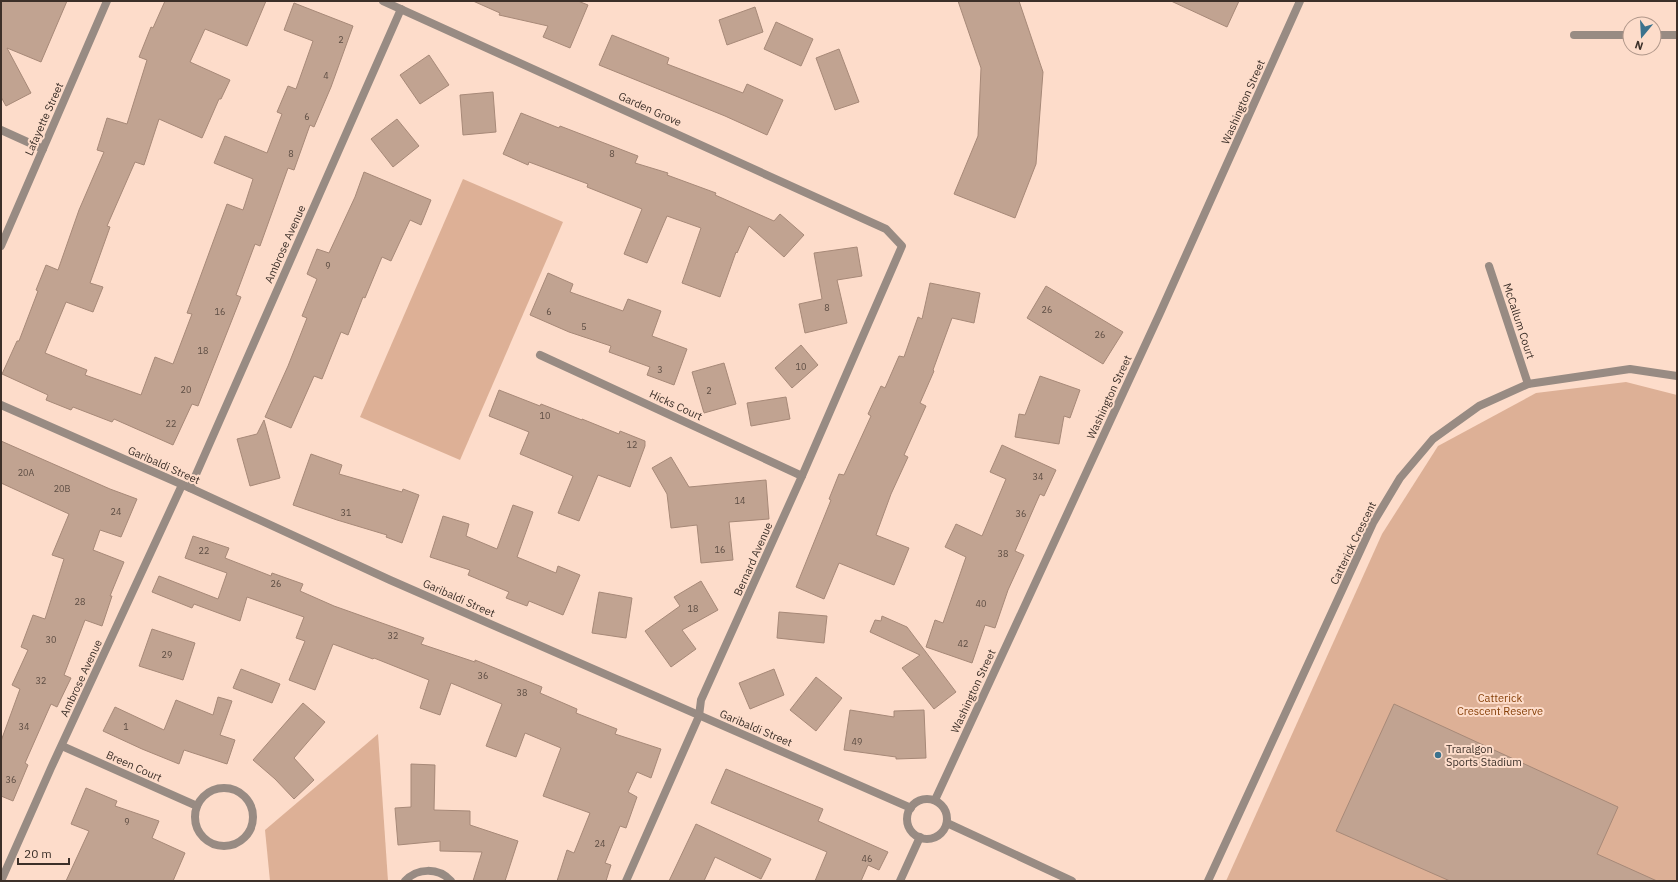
<svg xmlns="http://www.w3.org/2000/svg" width="1678" height="882" font-family="'IBM Plex Sans',sans-serif">
	<rect width="100%" height="100%" fill="#fddcca"/>
	<g fill="#ddb096">
		<path d="M 463,179 L 563,222 L 460,460 L 360,417 Z"/>
		<path d="M 1626,382 L 1677,395 L 1677,881 L 1226,881 L 1382,534 L 1438,446 L 1536,393 Z"/>
		<path d="M 378,734 L 388,881 L 270,881 L 265,830 Z"/>
	</g>
	<g fill="#c1a391" stroke="#a78978">
		<path d="M 1,1 L 67,1 L 41,62 L 7,48 L 31,93 L 6,106 L 1,97 Z"/>
		<path d="M 165,1 L 266,1 L 247,46 L 205,29 L 190,62 L 230,80 L 221,99 L 219,99 L 202,138 L 159,119 L 144,165 L 135,162 L 107,226 L 110,227 L 90,283 L 103,287 L 93,312 L 66,302 L 45,353 L 87,370 L 85,375 L 141,395 L 155,357 L 173,364 L 192,314 L 187,313 L 227,204 L 243,210 L 253,179 L 214,163 L 225,136 L 267,153 L 282,114 L 277,112 L 288,86 L 296,89 L 313,41 L 284,30 L 294,3 L 353,26 L 331,87 L 314,127 L 310,125 L 294,170 L 288,168 L 260,246 L 255,244 L 236,295 L 241,297 L 198,406 L 192,404 L 173,445 L 114,419 L 112,422 L 73,407 L 71,410 L 46,400 L 48,395 L 2,374 L 17,341 L 19,341 L 38,291 L 36,290 L 46,265 L 58,270 L 79,210 L 104,152 L 97,150 L 107,118 L 127,124 L 147,60 L 139,57 L 151,27 L 153,28 Z"/>
		<path d="M 473,1 L 578,1 L 588,5 L 570,48 L 543,37 L 548,26 L 499,15 L 500,13 Z"/>
		<path d="M 958,1 L 1019,1 L 1043,72 L 1036,164 L 1015,218 L 954,194 L 978,136 L 981,68 Z"/>
		<path d="M 1171,1 L 1239,1 L 1227,27 Z"/>
		<path d="M 755,7 L 763,32 L 727,45 L 719,20 Z"/>
		<path d="M 776,22 L 813,39 L 801,66 L 764,49 Z"/>
		<path d="M 612,35 L 669,58 L 667,64 L 743,93 L 747,84 L 783,100 L 767,135 L 725,116 L 599,65 Z"/>
		<path d="M 839,49 L 859,102 L 835,110 L 816,58 Z"/>
		<path d="M 429,55 L 449,85 L 420,104 L 400,75 Z"/>
		<path d="M 493,92 L 496,132 L 463,135 L 460,95 Z"/>
		<path d="M 521,113 L 559,128 L 560,126 L 638,156 L 635,163 L 668,173 L 667,175 L 716,193 L 715,195 L 774,221 L 780,214 L 804,235 L 784,257 L 749,226 L 737,253 L 736,252 L 720,297 L 682,283 L 701,228 L 667,216 L 647,263 L 624,254 L 642,209 L 587,187 L 588,184 L 529,162 L 528,165 L 503,154 Z"/>
		<path d="M 397,119 L 419,146 L 393,167 L 371,139 Z"/>
		<path d="M 364,172 L 431,200 L 421,225 L 410,220 L 391,261 L 382,257 L 365,298 L 363,297 L 348,335 L 341,332 L 322,379 L 314,376 L 291,428 L 265,417 L 288,366 L 307,318 L 302,316 L 317,279 L 307,274 L 317,249 L 329,253 L 355,197 Z"/>
		<path d="M 857,247 L 862,276 L 837,280 L 847,323 L 805,333 L 799,304 L 822,299 L 814,253 Z"/>
		<path d="M 548,273 L 573,284 L 570,292 L 623,311 L 628,299 L 661,311 L 652,336 L 687,349 L 674,385 L 647,375 L 650,367 L 609,352 L 611,346 L 569,332 L 530,315 Z"/>
		<path d="M 930,283 L 980,293 L 974,323 L 952,318 L 933,370 L 934,371 L 920,403 L 926,406 L 904,455 L 908,457 L 891,494 L 876,535 L 909,548 L 894,585 L 839,563 L 824,599 L 796,587 L 831,500 L 829,499 L 839,474 L 844,475 L 871,416 L 868,414 L 881,386 L 885,388 L 899,356 L 904,357 L 918,317 L 922,319 Z"/>
		<path d="M 1046,286 L 1123,332 L 1103,364 L 1027,318 Z"/>
		<path d="M 801,345 L 818,365 L 792,388 L 775,368 Z"/>
		<path d="M 724,363 L 736,404 L 704,413 L 692,372 Z"/>
		<path d="M 1040,376 L 1080,390 L 1070,418 L 1064,416 L 1059,444 L 1015,437 L 1019,414 L 1025,415 Z"/>
		<path d="M 499,390 L 540,406 L 541,404 L 582,420 L 582,419 L 619,434 L 620,431 L 645,441 L 645,446 L 630,487 L 598,475 L 579,521 L 558,513 L 573,476 L 520,454 L 529,432 L 489,416 Z"/>
		<path d="M 786,397 L 790,419 L 751,426 L 747,403 Z"/>
		<path d="M 264,420 L 280,478 L 250,486 L 237,439 L 257,434 Z"/>
		<path d="M 1,441 L 110,489 L 137,499 L 121,537 L 100,530 L 93,550 L 124,562 L 110,596 L 112,596 L 102,626 L 85,620 L 64,675 L 71,678 L 57,707 L 51,704 L 25,763 L 28,765 L 13,801 L 1,796 L 1,741 L 20,689 L 12,685 L 28,650 L 21,647 L 33,615 L 45,619 L 64,559 L 52,555 L 69,514 L 1,483 Z"/>
		<path d="M 1002,445 L 1056,470 L 1044,496 L 1040,494 L 1015,551 L 1024,555 L 1008,590 L 995,628 L 985,625 L 972,663 L 926,647 L 935,620 L 943,623 L 966,557 L 945,547 L 956,524 L 982,536 L 1006,479 L 990,472 Z"/>
		<path d="M 311,454 L 342,465 L 339,474 L 402,492 L 403,489 L 419,495 L 402,543 L 386,537 L 387,535 L 337,520 L 293,505 Z"/>
		<path d="M 671,457 L 689,487 L 766,480 L 769,519 L 729,522 L 733,560 L 701,563 L 697,525 L 671,528 L 667,494 L 652,468 Z"/>
		<path d="M 513,505 L 533,512 L 517,557 L 556,573 L 558,566 L 580,575 L 563,615 L 529,601 L 527,606 L 506,598 L 509,592 L 468,575 L 470,570 L 430,557 L 443,516 L 469,524 L 466,536 L 497,549 Z"/>
		<path d="M 193,536 L 229,548 L 225,558 L 271,576 L 272,573 L 303,584 L 300,591 L 334,606 L 424,638 L 421,644 L 475,662 L 475,660 L 542,687 L 540,693 L 577,709 L 576,713 L 617,729 L 615,734 L 661,749 L 651,778 L 637,772 L 628,792 L 637,797 L 626,828 L 620,826 L 605,863 L 611,865 L 606,881 L 557,881 L 567,850 L 574,853 L 590,813 L 543,796 L 561,748 L 525,733 L 516,757 L 486,746 L 502,704 L 451,683 L 440,715 L 420,708 L 429,680 L 374,658 L 373,659 L 333,644 L 315,690 L 289,680 L 305,641 L 296,638 L 304,617 L 247,597 L 240,621 L 194,604 L 192,608 L 152,592 L 159,576 L 218,599 L 227,573 L 185,558 Z"/>
		<path d="M 701,581 L 718,610 L 682,630 L 696,649 L 671,667 L 645,631 L 680,606 L 674,597 Z"/>
		<path d="M 599,592 L 632,598 L 626,638 L 592,633 Z"/>
		<path d="M 779,612 L 827,616 L 824,643 L 777,638 Z"/>
		<path d="M 882,616 L 907,627 L 956,692 L 934,709 L 902,668 L 920,655 L 870,632 L 875,620 L 881,621 Z"/>
		<path d="M 152,629 L 195,643 L 183,680 L 139,666 Z"/>
		<path d="M 241,669 L 280,684 L 272,703 L 233,688 Z"/>
		<path d="M 774,669 L 784,695 L 750,709 L 739,683 Z"/>
		<path d="M 816,677 L 842,698 L 816,731 L 790,710 Z"/>
		<path d="M 218,697 L 232,701 L 220,735 L 235,740 L 227,764 L 184,750 L 179,764 L 142,749 L 103,731 L 115,707 L 164,730 L 176,700 L 213,715 Z"/>
		<path d="M 303,703 L 325,722 L 294,758 L 314,780 L 294,799 L 275,779 L 253,760 Z"/>
		<path d="M 1394,704 L 1618,807 L 1597,854 L 1657,881 L 1450,881 L 1336,831 Z"/>
		<path d="M 850,710 L 894,717 L 894,711 L 924,710 L 926,758 L 896,759 L 896,757 L 844,750 Z"/>
		<path d="M 411,764 L 435,765 L 434,810 L 470,811 L 470,825 L 518,841 L 505,881 L 473,881 L 482,852 L 440,851 L 440,841 L 398,845 L 395,808 L 411,807 Z"/>
		<path d="M 726,769 L 823,809 L 818,821 L 888,852 L 879,870 L 868,865 L 861,881 L 815,881 L 827,852 L 711,803 Z"/>
		<path d="M 86,788 L 117,801 L 115,806 L 159,821 L 152,838 L 185,853 L 173,881 L 66,881 L 89,831 L 71,824 Z"/>
		<path d="M 696,824 L 771,859 L 761,879 L 715,857 L 704,881 L 669,881 Z"/>
	</g>
	<g fill="none" stroke-linecap="round" stroke-linejoin="round">
		<g stroke="#988b83" stroke-width="8">
			<path d="M 383,1 L 886,229 L 902,246 L 802,476 L 701,700 L 699,716 L 626,881"/>
			<path d="M 1574,35 L 1630,35"/>
			<path d="M 1654,35 L 1677,35"/>
			<path d="M 1,130 L 43,149"/>
			<path d="M 1489,266 L 1528,384"/>
			<path d="M 540,355 L 802,476"/>
			<path d="M 1,405 L 190,488 L 390,580 L 911,808"/>
			<path d="M 190,488 L 401,9"/>
			<path d="M 62,746 L 197,806"/>
			<circle cx="224" cy="817" r="29"/>
			<circle cx="927" cy="819" r="20"/>
			<path d="M 935,800 L 1160,313 L 1300,1"/>
			<path d="M 947,823 L 1072,881"/>
			<path d="M 1,881 L 51,768 L 182,485"/>
			<path d="M 405,881 C 417,868 438,867 451,881"/>
			<path d="M 900,881 L 920,837"/>
			<path d="M 1208,881 L 1373,523 L 1400,478 L 1433,439 L 1479,406 L 1528,384 L 1630,369 L 1677,376"/>
		</g>
		<path stroke="#988b83" stroke-width="8" d="M 1,246 L 107,1"/>
	</g>
	<circle fill="#3b728d" stroke="#fddcca" stroke-width="1.5" cx="1438" cy="755" r="4"/>
	<g text-anchor="middle" stroke-width="4" stroke-linejoin="round" paint-order="stroke">
		<g font-size="9" fill="#5d4d43">
			<text x="341" y="43">2</text>
			<text x="326" y="79">4</text>
			<text x="307" y="120">6</text>
			<text x="291" y="157">8</text>
			<text x="612" y="157">8</text>
			<text x="328" y="269">9</text>
			<text x="827" y="311">8</text>
			<text x="1047" y="313">26</text>
			<text x="220" y="315">16</text>
			<text x="549" y="315">6</text>
			<text x="584" y="330">5</text>
			<text x="1100" y="338">26</text>
			<text x="203" y="354">18</text>
			<text x="801" y="370">10</text>
			<text x="660" y="373">3</text>
			<text x="186" y="393">20</text>
			<text x="709" y="394">2</text>
			<text x="545" y="419">10</text>
			<text x="171" y="427">22</text>
			<text x="632" y="448">12</text>
			<text x="26" y="476">20A</text>
			<text x="1038" y="480">34</text>
			<text x="62" y="492">20B</text>
			<text x="740" y="504">14</text>
			<text x="116" y="515">24</text>
			<text x="346" y="516">31</text>
			<text x="1021" y="517">36</text>
			<text x="720" y="553">16</text>
			<text x="204" y="554">22</text>
			<text x="1003" y="557">38</text>
			<text x="276" y="587">26</text>
			<text x="80" y="605">28</text>
			<text x="981" y="607">40</text>
			<text x="693" y="612">18</text>
			<text x="393" y="639">32</text>
			<text x="51" y="643">30</text>
			<text x="963" y="647">42</text>
			<text x="167" y="658">29</text>
			<text x="483" y="679">36</text>
			<text x="41" y="684">32</text>
			<text x="522" y="696">38</text>
			<text x="24" y="730">34</text>
			<text x="126" y="730">1</text>
			<text x="857" y="745">49</text>
			<text x="11" y="783">36</text>
			<text x="127" y="825">9</text>
			<text x="600" y="847">24</text>
			<text x="867" y="862">46</text>
		</g>
		<g font-size="11" fill="#3c3029" stroke="#fddcca">
			<text transform="translate(1243 102) rotate(-66)" y="4">Washington Street</text>
			<text transform="translate(650 109) rotate(24)" y="4">Garden Grove</text>
			<text transform="translate(44 119) rotate(-66)" y="4">Lafayette Street</text>
			<text transform="translate(285 244) rotate(-66)" y="4">Ambrose Avenue</text>
			<text transform="translate(1519 321) rotate(72)" y="4">McCallum Court</text>
			<text transform="translate(1109 397) rotate(-65)" y="4">Washington Street</text>
			<text transform="translate(676 405) rotate(25)" y="4">Hicks Court</text>
			<text transform="translate(164 465) rotate(24)" y="4">Garibaldi Street</text>
			<text transform="translate(1353 543) rotate(-64)" y="4">Catterick Crescent</text>
			<text transform="translate(753 559) rotate(-66)" y="4">Bernard Avenue</text>
			<text transform="translate(459 598) rotate(24)" y="4">Garibaldi Street</text>
			<text transform="translate(81 678) rotate(-65)" y="4">Ambrose Avenue</text>
			<text transform="translate(973 691) rotate(-65)" y="4">Washington Street</text>
			<text transform="translate(756 728) rotate(23)" y="4">Garibaldi Street</text>
			<text transform="translate(134 766) rotate(24)" y="4">Breen Court</text>
		</g>
		<g font-size="11" fill="#853f08" stroke="#fddcca">
			<text x="1500" y="702">Catterick<tspan x="1500" dy="13">Crescent Reserve</tspan></text>
		</g>
		<g font-size="11" fill="#3c3029" stroke="#fddcca" text-anchor="start">
			<text x="1446" y="753">Traralgon<tspan x="1446" dy="13">Sports Stadium</tspan></text>
		</g>
	</g>
	<rect width="1678" height="882" fill="none" stroke="#3c3029" stroke-width="4"/>
	<g transform="translate(1642 36) rotate(198)"><circle r="19" fill="#fddcca" stroke="#b0978a"/>
	<path d="M0-3L7 15L0 10L-7 15Z" fill="#3b728d"/>
	<text y="-6" font-size="11" font-weight="bold" text-anchor="middle" fill="#3c3029">N</text>
	</g>
	<path d="M18 858v6h51v-6" fill="none" stroke="#3c3029" stroke-width="2"/>
	<text x="24" y="858" font-size="12" fill="#3c3029" stroke="#fddcca" stroke-width="3" paint-order="stroke">20 m</text>
</svg>
